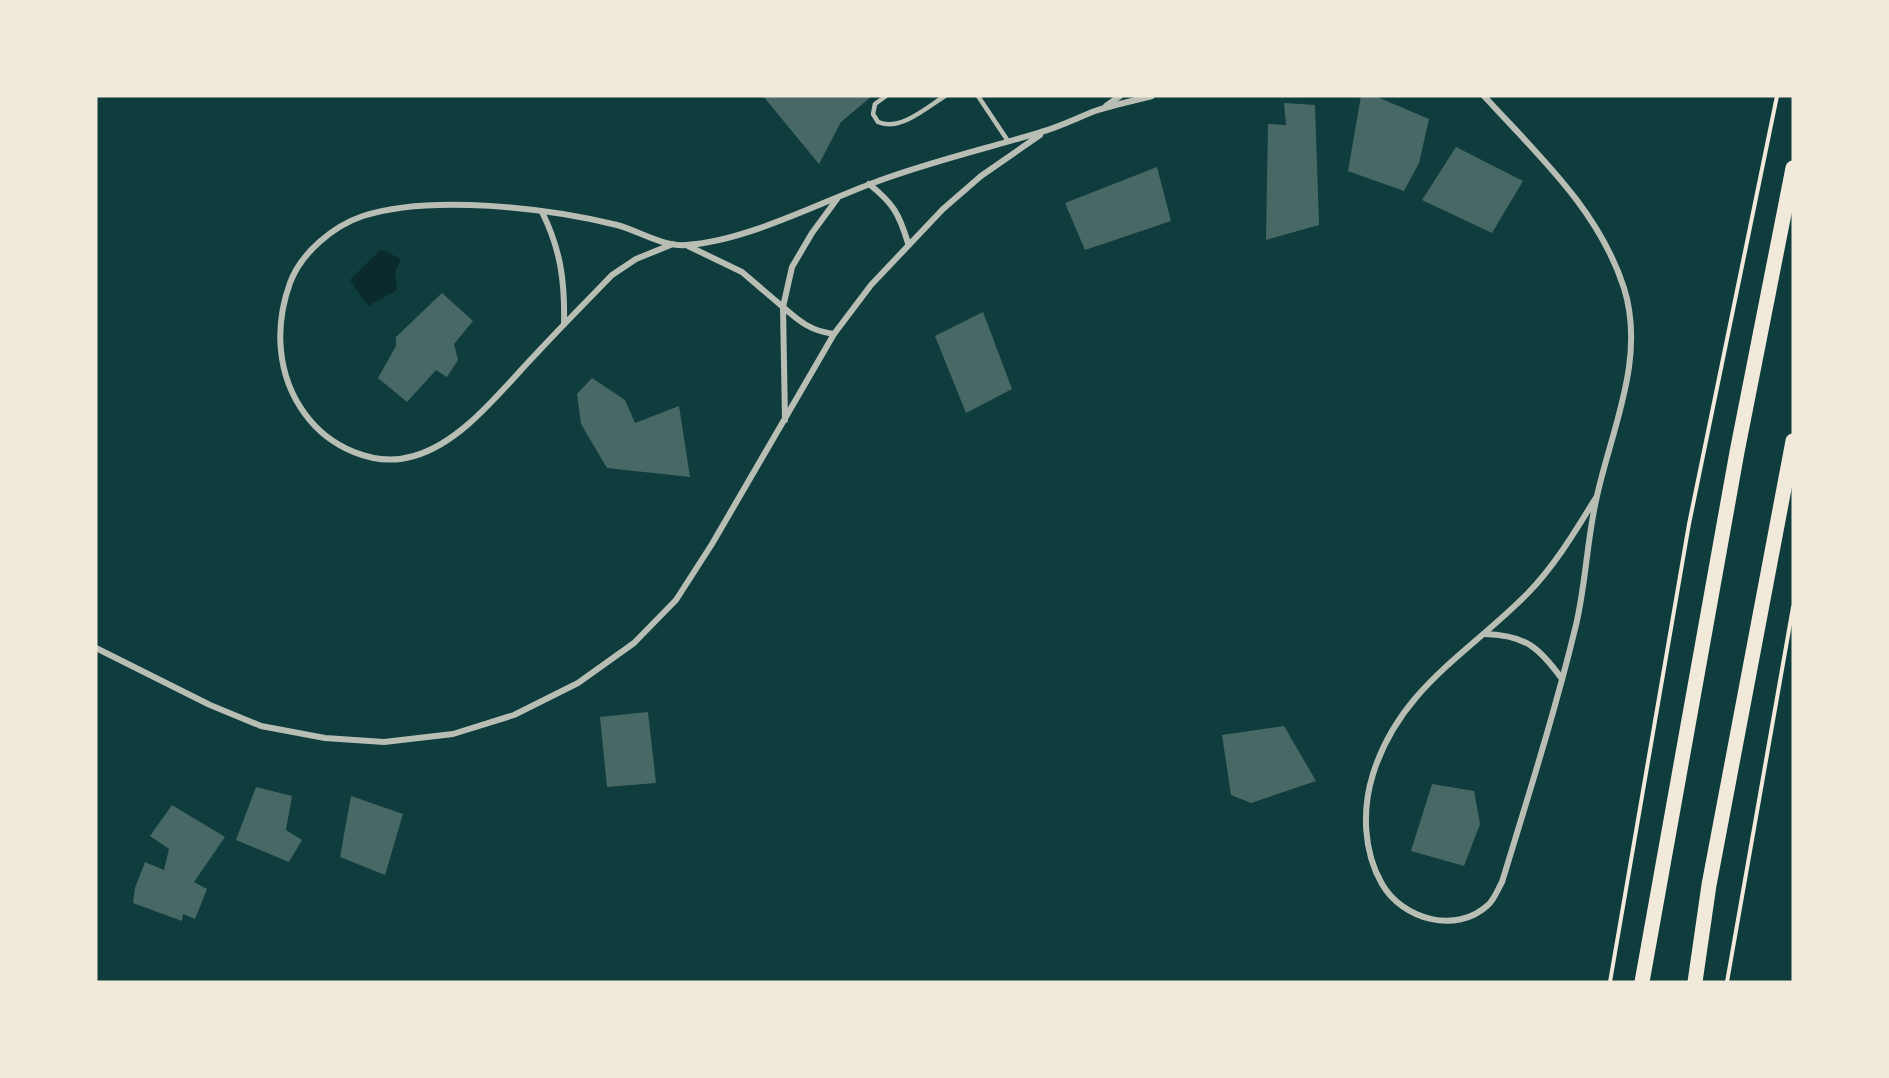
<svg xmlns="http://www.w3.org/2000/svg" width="1889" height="1078" font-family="'Source Sans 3',sans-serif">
	<rect width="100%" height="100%" fill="#0f3d3e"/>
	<path fill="#0a2a2b" d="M 381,249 L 401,259 L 395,272 L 397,290 L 368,306 L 350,280 Z"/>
	<g fill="#486865">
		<path d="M 763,96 L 872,96 L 841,122 L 819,164 Z"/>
		<path d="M 1361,96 L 1375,96 L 1429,119 L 1419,163 L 1404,191 L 1348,171 Z"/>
		<path d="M 1284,103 L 1315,105 L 1319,225 L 1266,240 L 1268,124 L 1286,125 Z"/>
		<path d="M 1456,147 L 1523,181 L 1492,233 L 1422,200 Z"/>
		<path d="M 1157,167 L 1171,221 L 1085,250 L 1065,203 Z"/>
		<path d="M 442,293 L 473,321 L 454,344 L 458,360 L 447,377 L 436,370 L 407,402 L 378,378 L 396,346 L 396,337 Z"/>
		<path d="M 983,312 L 1012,389 L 966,413 L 935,336 Z"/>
		<path d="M 592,378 L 625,400 L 635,423 L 679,406 L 690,477 L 607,468 L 581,424 L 577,394 Z"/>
		<path d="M 648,712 L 656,783 L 607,787 L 600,717 Z"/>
		<path d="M 1284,726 L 1316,781 L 1251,803 L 1231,795 L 1222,735 Z"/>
		<path d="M 1432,784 L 1474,791 L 1480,824 L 1464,866 L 1411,851 Z"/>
		<path d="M 256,787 L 292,796 L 286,830 L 302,840 L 289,862 L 236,840 Z"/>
		<path d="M 351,796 L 403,814 L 385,875 L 340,857 Z"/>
		<path d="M 172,805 L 225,837 L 194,882 L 207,889 L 195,919 L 183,914 L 182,921 L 133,903 L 135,888 L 145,862 L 164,870 L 169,849 L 150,836 Z"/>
	</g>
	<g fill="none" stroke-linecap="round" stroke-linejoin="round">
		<g stroke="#f1e9da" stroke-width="4">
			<path d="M 1610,982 L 1689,524 L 1777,96"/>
			<path d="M 1727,982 L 1793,607"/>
		</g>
		<g stroke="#b8beb3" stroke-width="4.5">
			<path d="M 886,96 L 875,104 L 873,114 L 878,122 C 900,132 927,107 945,96"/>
			<path d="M 978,96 L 1008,141"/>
		</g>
		<g stroke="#b8beb3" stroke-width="6">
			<path d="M 1484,96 C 1538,155 1599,210 1624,288 C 1646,358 1612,428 1597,496 C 1587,538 1586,583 1576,625 C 1555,712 1528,797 1502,882 C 1498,889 1494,900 1488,905 C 1456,935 1402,919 1382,884 C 1363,851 1362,809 1373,774 C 1400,688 1469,653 1528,593 C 1556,564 1576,530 1597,496"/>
			<path d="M 1106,106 L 1120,96"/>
			<path d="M 869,184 C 894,204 899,214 908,243"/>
			<path d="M 542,212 C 561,250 565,283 564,324"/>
			<path d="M 673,244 L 636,259 L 612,275 C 587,301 561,327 536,354 C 502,389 463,442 414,456 C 374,468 329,447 305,414 C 277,376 274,327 290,283 C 301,253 333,226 363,216 C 430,194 549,208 617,225 C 639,231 663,247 686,245 C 744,242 819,203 873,183 C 928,162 985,149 1041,132 C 1059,127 1077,118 1095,111 C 1113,105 1133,101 1152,96"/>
			<path d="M 688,246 L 742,272 L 783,307 L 785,420"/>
			<path d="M 834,334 C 811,331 800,322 783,307 L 792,267 L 812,233 L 837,199"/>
			<path d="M 1484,634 C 1525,635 1539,647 1562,679"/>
			<path d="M 96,648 L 210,705 L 261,726 L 325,738 L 384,742 L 453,734 L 514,715 L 578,683 L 634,643 L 676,600 L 712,544 L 834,334 L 871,285 L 943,209 L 981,176 L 1040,135"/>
		</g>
		<g stroke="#f1e9da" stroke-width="15">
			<path d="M 1642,982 L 1737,452 L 1793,168"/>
			<path d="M 1695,982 L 1709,885 L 1793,441"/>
		</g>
	</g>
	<rect width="1889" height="1078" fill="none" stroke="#f1e9da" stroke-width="195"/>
</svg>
